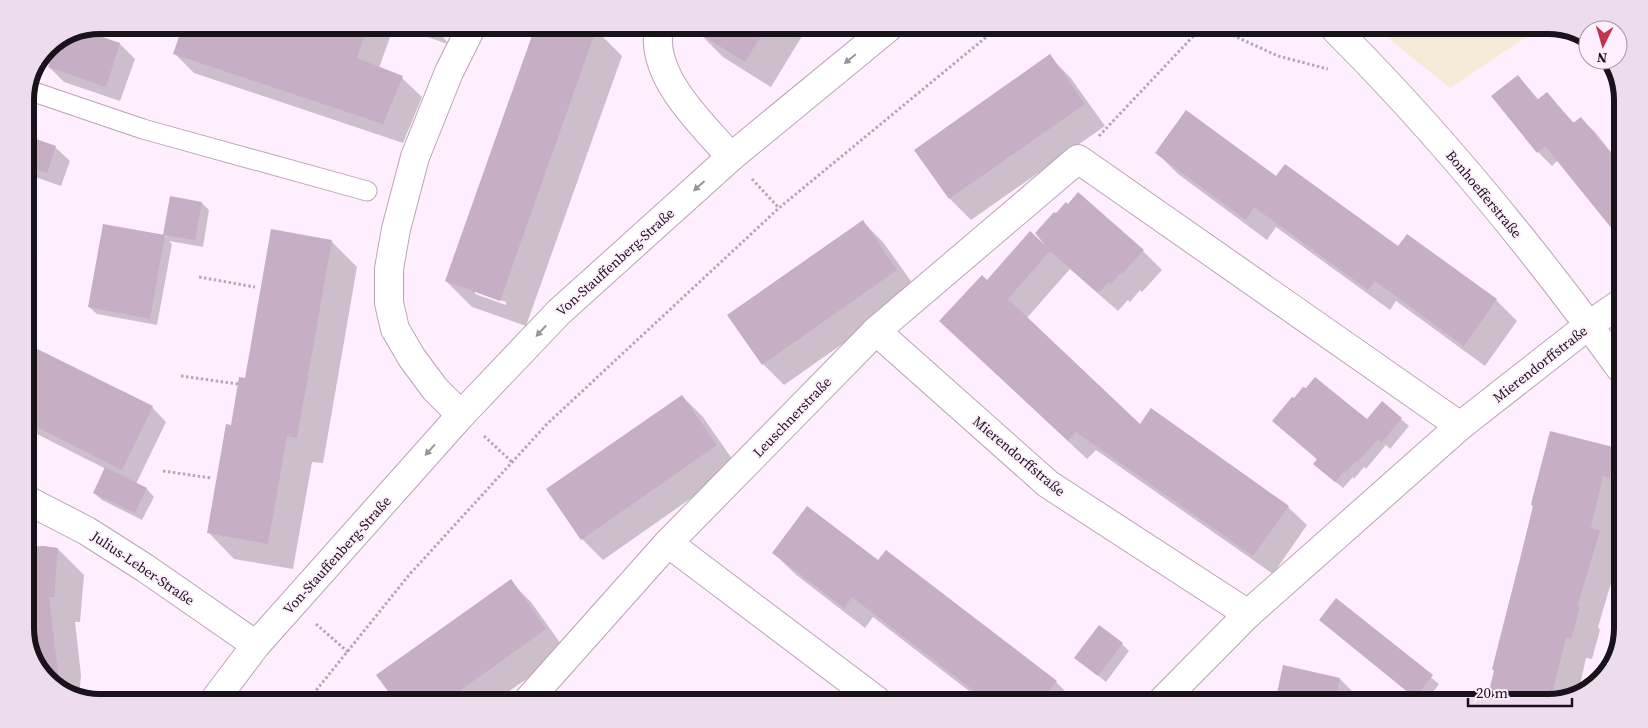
<svg xmlns="http://www.w3.org/2000/svg" width="1648" height="728" font-family="'Source Serif 4',serif">
	<rect width="100%" height="100%" fill="#ffeffe"/>
	<path fill="#f3ebd5" d="M 1378,30 L 1535,31 L 1450,88 Z"/>
	<g fill="#0003" fill-rule="evenodd">
		<path d="M 184,25 L 436,26 L 448,44 L 394,26 L 379,68 L 402,78 L 422,97 L 403,143 L 194,73 L 175,54 Z"/>
		<path d="M 536,27 L 588,27 L 596,30 L 622,56 L 526,326 L 472,307 L 446,281 ZM 475,291 L 506,302 L 506,305 L 475,294 Z"/>
		<path d="M 699,27 L 807,28 L 771,87 L 723,57 L 697,31 Z"/>
		<path d="M 83,32 L 120,44 L 135,59 L 120,101 L 64,82 L 49,67 Z"/>
		<path d="M 1049,56 L 1070,77 L 1105,126 L 971,220 L 950,199 L 916,150 Z"/>
		<path d="M 1518,76 L 1539,100 L 1547,94 L 1575,124 L 1581,119 L 1595,132 L 1622,166 L 1621,238 L 1558,160 L 1552,166 L 1538,152 L 1493,96 Z"/>
		<path d="M 25,136 L 55,147 L 70,161 L 61,186 L 35,177 L 25,205 Z"/>
		<path d="M 1157,153 L 1399,248 L 1408,236 L 1496,300 L 1517,321 L 1485,366 L 1396,301 L 1390,310 L 1276,227 L 1267,240 L 1178,174 Z"/>
		<path d="M 1078,194 L 1143,251 L 1162,270 L 1142,292 L 1140,290 L 1130,302 L 1128,300 L 1118,311 L 1070,269 L 1026,319 L 1140,426 L 1288,507 L 1307,525 L 1273,574 L 1096,450 L 1087,459 L 960,339 L 987,281 L 1049,251 L 1056,215 L 1068,206 Z"/>
		<path d="M 202,203 L 209,210 L 203,247 L 169,241 L 172,244 L 157,325 L 97,314 L 89,307 L 104,225 L 167,237 L 164,234 Z"/>
		<path d="M 862,221 L 883,242 L 918,291 L 784,385 L 763,364 L 729,315 Z"/>
		<path d="M 331,241 L 357,267 L 323,463 L 312,462 L 293,569 L 234,559 L 209,533 L 232,427 L 246,379 Z"/>
		<path d="M 25,344 L 152,407 L 166,422 L 136,484 L 147,489 L 154,497 L 142,520 L 102,500 L 94,493 L 106,469 L 25,428 Z"/>
		<path d="M 682,396 L 703,417 L 737,466 L 603,560 L 582,539 Z"/>
		<path d="M 1382,403 L 1409,426 L 1390,449 L 1386,445 L 1366,469 L 1364,467 L 1354,479 L 1353,477 L 1343,488 L 1322,471 L 1318,460 L 1273,421 L 1367,421 Z"/>
		<path d="M 1617,449 L 1619,451 L 1619,519 L 1613,545 L 1618,551 L 1618,560 L 1598,627 L 1600,630 L 1592,659 L 1586,658 L 1578,694 L 1548,703 L 1488,703 Z"/>
		<path d="M 58,549 L 84,575 L 80,622 L 75,622 L 81,675 L 79,697 L 71,697 L 38,670 L 25,633 Z"/>
		<path d="M 774,553 L 879,562 L 1056,682 L 1075,701 L 982,701 L 873,617 L 865,628 L 795,574 Z"/>
		<path d="M 510,581 L 531,602 L 566,651 L 498,699 L 394,698 L 377,675 Z"/>
		<path d="M 1337,600 L 1439,684 L 1425,703 L 1421,702 L 1321,620 Z"/>
		<path d="M 1122,644 L 1129,651 L 1106,682 L 1076,658 Z"/>
		<path d="M 1340,679 L 1361,700 L 1360,702 L 1276,702 Z"/>
	</g>
	<g fill="#c6aec5">
		<path d="M 183,25 L 368,26 L 357,58 L 403,76 L 383,124 L 173,54 Z"/>
		<path d="M 535,27 L 597,27 L 500,301 L 445,281 Z"/>
		<path d="M 689,27 L 738,28 L 766,28 L 745,62 Z"/>
		<path d="M 85,31 L 120,43 L 106,87 L 48,67 L 56,43 Z"/>
		<path d="M 1050,54 L 1085,104 L 949,199 L 914,150 Z"/>
		<path d="M 1518,75 L 1537,100 L 1547,92 L 1573,123 L 1581,117 L 1622,167 L 1621,240 L 1545,146 L 1537,153 L 1491,96 Z"/>
		<path d="M 1186,110 L 1276,176 L 1285,164 L 1398,246 L 1407,234 L 1497,299 L 1464,346 L 1375,281 L 1368,290 L 1254,207 L 1246,220 L 1155,153 Z"/>
		<path d="M 25,135 L 56,146 L 47,173 L 25,165 Z"/>
		<path d="M 1078,192 L 1144,250 L 1122,274 L 1121,272 L 1111,284 L 1109,282 L 1098,293 L 1050,251 L 1008,299 L 1140,424 L 1151,408 L 1289,506 L 1253,556 L 1076,432 L 1068,441 L 939,321 L 982,275 L 987,280 L 1030,231 L 1045,245 L 1035,233 L 1054,212 L 1056,213 L 1066,202 L 1068,204 Z"/>
		<path d="M 170,196 L 202,202 L 195,240 L 163,235 Z"/>
		<path d="M 863,220 L 897,270 L 762,365 L 727,315 Z"/>
		<path d="M 103,224 L 165,235 L 150,319 L 88,307 Z"/>
		<path d="M 271,229 L 332,240 L 297,438 L 287,436 L 268,544 L 207,533 L 226,424 L 231,425 L 239,377 L 245,378 Z"/>
		<path d="M 25,343 L 153,406 L 122,470 L 25,421 Z"/>
		<path d="M 1315,377 L 1367,419 L 1382,401 L 1402,418 L 1381,443 L 1378,439 L 1358,462 L 1356,461 L 1346,472 L 1344,471 L 1335,482 L 1313,464 L 1317,459 L 1272,421 L 1292,397 L 1294,398 L 1303,387 L 1306,388 Z"/>
		<path d="M 682,395 L 717,445 L 581,540 L 546,489 Z"/>
		<path d="M 1550,431 L 1617,448 L 1612,461 L 1610,478 L 1603,476 L 1591,528 L 1600,531 L 1577,607 L 1580,607 L 1571,639 L 1566,637 L 1550,703 L 1486,703 L 1494,671 L 1492,669 L 1519,563 L 1533,506 L 1531,505 L 1533,496 Z"/>
		<path d="M 105,467 L 147,488 L 135,513 L 93,493 Z"/>
		<path d="M 807,506 L 878,560 L 886,550 L 1057,681 L 1041,701 L 987,701 L 852,597 L 844,608 L 772,553 Z"/>
		<path d="M 44,546 L 58,548 L 54,597 L 49,597 L 60,688 L 38,670 L 25,633 L 25,547 Z"/>
		<path d="M 511,579 L 546,629 L 448,699 L 393,698 L 376,675 Z"/>
		<path d="M 1336,598 L 1433,675 L 1415,698 L 1319,620 Z"/>
		<path d="M 1099,625 L 1123,643 L 1098,676 L 1074,658 Z"/>
		<path d="M 1283,665 L 1340,678 L 1335,702 L 1275,702 Z"/>
	</g>
	<g fill="none" stroke-linecap="round" stroke-linejoin="round">
		<defs>
			<path id="service" d="M 28,90 L 143,129 L 367,191"/>
			<g id="minor">
				<path d="M 659,27 C 649,76 702,124 731,157"/>
				<path d="M 1336,30 C 1440,134 1534,249 1620,368"/>
				<path d="M 876,331 L 1048,484 L 1248,614"/>
				<path d="M 461,415 L 435,389 L 412,358 L 395,329 L 389,303 L 389,269 L 396,229 L 415,157 L 449,72 L 472,26"/>
				<path d="M 25,499 L 87,531 L 145,568 L 256,645"/>
				<path d="M 668,543 L 876,700"/>
				<path d="M 216,698 L 256,645 L 461,415 L 559,312 L 731,157 L 888,28"/>
				<path d="M 529,699 L 668,543 L 876,331 L 1078,159 L 1460,426"/>
				<path d="M 1162,701 L 1248,614 L 1460,426 L 1589,325 L 1621,303"/>
			</g>
		</defs>
		<use href="#service" stroke="#baa2b9" stroke-width="21"/>
		<use href="#minor" stroke="#baa2b9" stroke-width="30"/>
		<g stroke="#b5a8b5" stroke-width="3" stroke-dasharray="2.5 2.5" stroke-linecap="butt">
			<path d="M 1219,29 L 1278,56 L 1328,69"/>
			<path d="M 1099,136 L 1200,29"/>
			<path d="M 752,179 L 779,208"/>
			<path d="M 199,277 L 255,287"/>
			<path d="M 181,376 L 238,384"/>
			<path d="M 484,436 L 512,462"/>
			<path d="M 163,471 L 211,478"/>
			<path d="M 316,624 L 348,652"/>
			<path d="M 310,698 L 409,575 L 547,424 L 779,208 L 996,29"/>
		</g>
		<use href="#service" stroke="#fff" stroke-width="19"/>
		<use href="#minor" stroke="#fff" stroke-width="28"/>
	</g>
	<defs><path id="oneway-solid" d="M-6-.8H1V-3.2L6.5 0L1 3.2V.8H-6Z" transform="scale(1.25)"/></defs>
	<g fill="#989498">
		<use href="#oneway-solid" transform="translate(850 59) rotate(141)"/>
		<use href="#oneway-solid" transform="translate(699 186) rotate(138)"/>
		<use href="#oneway-solid" transform="translate(541 331) rotate(133)"/>
		<use href="#oneway-solid" transform="translate(430 450) rotate(132)"/>
	</g>
	<g text-anchor="middle" stroke-width="4" stroke-linejoin="round" paint-order="stroke">
		<g font-size="14" fill="#1a121a" stroke="#ffeffe">
			<text transform="translate(1484 194) rotate(50)" y="5">Bonhoefferstraße</text>
			<text transform="translate(615 262) rotate(-42)" y="5">Von-Stauffenberg-Straße</text>
			<text transform="translate(1540 364) rotate(-38)" y="5">Mierendorffstraße</text>
			<text transform="translate(792 417) rotate(-46)" y="5">Leuschnerstraße</text>
			<text transform="translate(1019 456) rotate(40)" y="5">Mierendorffstraße</text>
			<text transform="translate(337 555) rotate(-48)" y="5">Von-Stauffenberg-Straße</text>
			<text transform="translate(143 568) rotate(34)" y="5">Julius-Leber-Straße</text>
		</g>
	</g>
	<path d="M0 0H1648V728H0ZM100 34H1548A66 66 0 0 1 1614 100V628A66 66 0 0 1 1548 694H100A66 66 0 0 1 34 628V100A66 66 0 0 1 100 34Z" fill="#edddec" fill-rule="evenodd"/>
	<path fill="none" stroke="#1a121a" stroke-width="6" d="M100 34H1548A66 66 0 0 1 1614 100V628A66 66 0 0 1 1548 694H100A66 66 0 0 1 34 628V100A66 66 0 0 1 100 34Z"/>
	<g transform="translate(1603 45) rotate(185)"><circle r="24" fill="#ffeffe" stroke="#a397a3"/>
	<path d="M0-4L9 19L0 12L-9 19Z" fill="#c4334a"/>
	<text y="-8" font-size="14" font-weight="bold" text-anchor="middle" fill="#1a121a">N</text>
	</g>
	<path d="M1468 698v8h104v-8" fill="none" stroke="#1a121a" stroke-width="2.5"/>
	<text x="1476" y="698" font-size="15" fill="#1a121a" stroke="#ffeffe" stroke-width="4" paint-order="stroke">20 m</text>
</svg>
